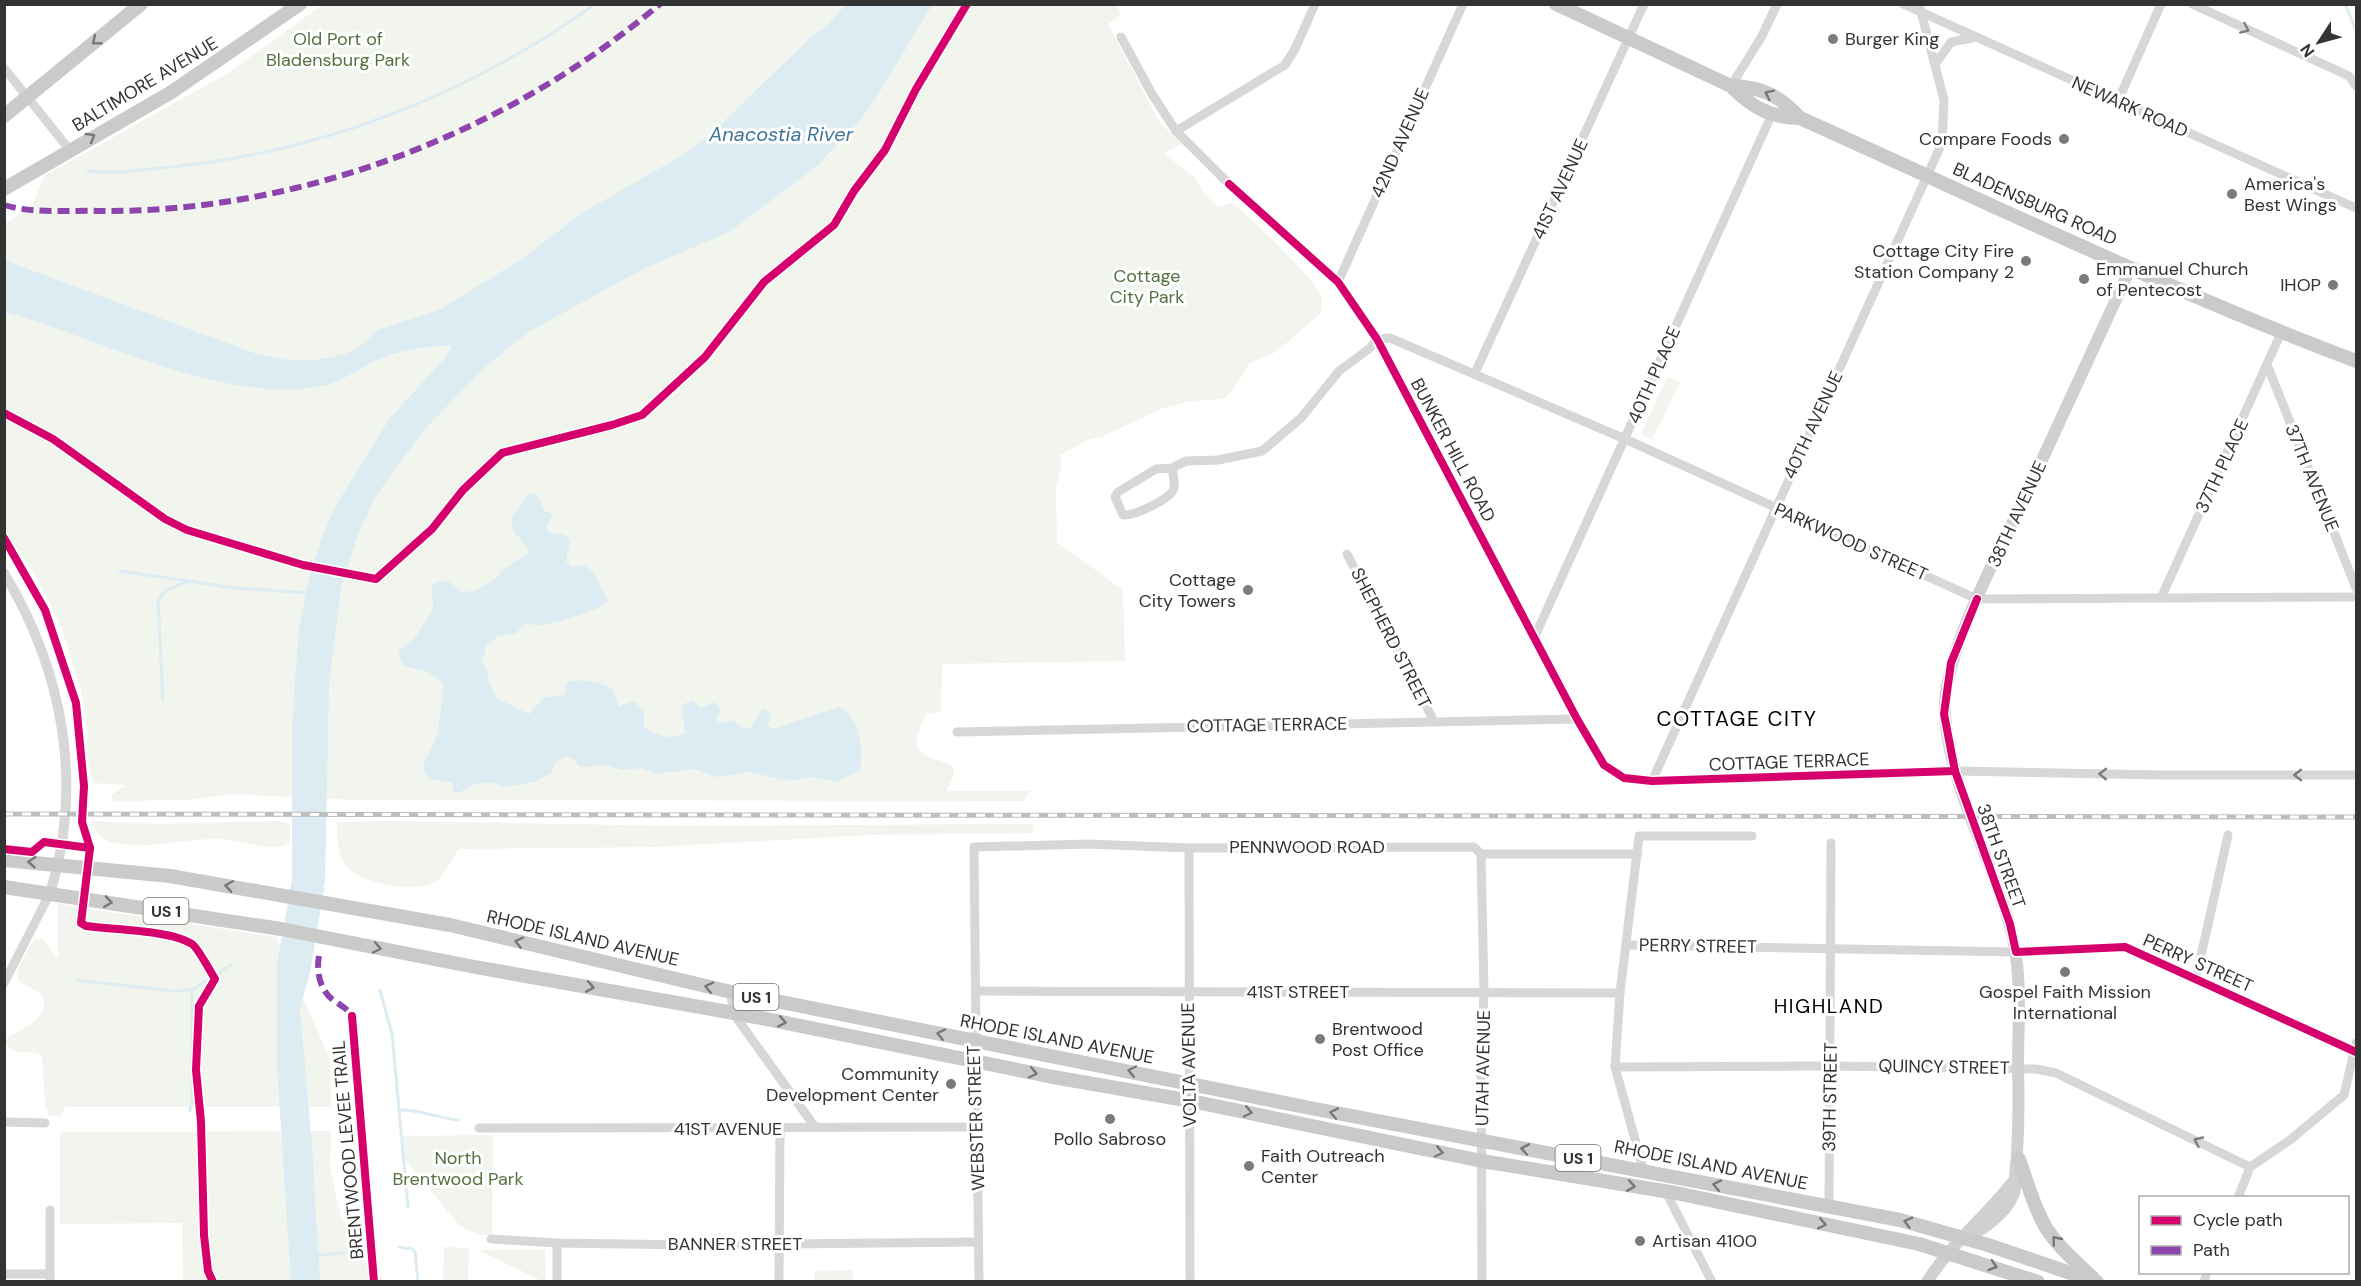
<svg xmlns="http://www.w3.org/2000/svg" width="2361" height="1286" font-family="'DM Sans',sans-serif">
	<rect width="100%" height="100%" fill="#fff"/>
	<g fill="#f1f5ed">
		<path d="M 322,5 L 1117,5 L 1121,15 L 1108,24 L 1160,123 L 1182,144 L 1164,153 L 1195,178 L 1202,191 L 1218,207 L 1231,203 C 1244,209 1316,282 1321,294 C 1323,300 1321,307 1321,313 L 1276,352 L 1250,363 L 1232,391 L 1223,399 L 1191,401 L 1163,408 L 1102,437 L 1090,439 L 1060,455 L 1062,465 L 1056,488 L 1057,542 L 1123,590 L 1125,661 L 942,664 L 941,712 L 926,713 C 923,721 918,731 917,740 C 915,765 957,755 954,774 C 953,779 948,786 947,791 L 1030,791 L 1024,801 L 354,800 L 230,794 L 188,800 L 113,801 L 111,795 L 126,785 L 93,783 L 84,746 L 89,738 L 87,722 L 80,687 L 61,626 L 37,578 L 5,531 L 5,223 L 32,207 L 44,176 L 228,73 Z"/>
		<path d="M 1667,377 L 1680,382 L 1652,440 L 1641,434 Z"/>
		<path d="M 92,821 L 158,824 L 278,821 L 290,824 L 290,842 C 275,854 248,842 231,840 C 192,835 150,852 111,842 C 102,840 96,831 89,825 Z"/>
		<path d="M 388,821 L 678,826 L 1033,824 L 1032,833 L 870,835 L 655,847 L 459,849 C 452,858 446,873 438,880 C 421,895 365,884 350,870 C 337,859 337,837 337,822 Z"/>
		<path d="M 58,904 L 276,937 L 330,1059 L 331,1107 L 66,1107 L 60,1116 L 49,1116 L 45,1106 L 42,1057 C 31,1045 15,1061 6,1042 L 8,1037 C 22,1029 52,1017 42,995 L 19,981 L 17,971 L 34,939 L 42,938 L 58,959 Z"/>
		<path d="M 331,1131 L 330,1169 L 341,1217 L 383,1281 L 183,1281 L 182,1223 L 60,1224 L 60,1132 Z"/>
		<path d="M 493,1135 L 492,1235 L 480,1235 L 460,1226 L 401,1155 L 401,1136 Z"/>
		<path d="M 444,1247 L 469,1248 L 468,1281 L 443,1281 Z"/>
		<path d="M 479,1250 L 545,1250 L 546,1281 L 542,1281 Z"/>
		<path d="M 853,1270 L 853,1281 L 814,1281 L 814,1271 Z"/>
	</g>
	<g fill="#ddebf3">
		<path d="M 845,5 L 932,5 L 876,98 L 859,121 L 817,166 L 729,232 L 641,270 L 527,333 L 483,369 L 423,431 L 376,496 L 358,534 L 341,587 L 329,687 L 325,882 L 311,968 L 300,1009 L 312,1145 L 320,1281 L 291,1281 L 277,1067 L 277,964 L 292,879 L 292,726 L 299,628 L 309,580 L 322,537 L 336,505 L 390,418 L 445,358 L 452,345 C 430,347 404,349 384,357 C 361,366 343,383 318,387 C 218,403 100,338 5,312 L 4,260 L 257,354 L 288,360 L 314,360 L 342,355 L 358,348 L 378,330 L 439,310 L 522,259 L 582,213 L 681,156 L 715,130 L 812,36 L 826,27 Z"/>
		<path d="M 531,493 L 536,493 L 545,511 L 551,513 L 552,517 L 547,525 L 547,532 L 565,535 L 570,540 L 566,561 L 572,567 L 583,565 L 593,571 L 608,601 C 603,610 553,624 541,625 C 536,626 530,624 526,623 L 516,633 L 497,637 L 486,646 L 482,663 L 487,670 L 489,683 L 498,699 L 529,714 L 543,698 L 564,695 L 567,683 C 579,677 600,683 612,688 L 619,707 L 634,701 L 644,711 L 644,726 C 654,735 674,742 685,732 L 682,711 L 684,704 L 692,700 L 701,708 L 715,702 L 721,709 L 716,720 L 720,723 L 732,720 L 745,729 L 752,727 L 760,711 L 764,709 L 772,714 L 767,725 L 772,729 L 840,707 C 859,715 865,753 859,771 L 836,782 L 810,777 L 787,781 L 750,772 L 715,777 L 695,769 L 656,774 L 642,768 L 621,770 L 608,765 L 580,767 L 572,758 L 566,756 L 556,762 L 551,773 L 534,782 L 506,787 L 491,782 L 471,785 L 459,793 L 453,791 L 452,782 L 430,779 L 423,771 C 423,759 431,752 435,741 C 440,727 443,698 443,683 L 428,672 L 405,666 L 399,658 L 399,651 L 414,639 L 434,608 L 431,592 L 433,584 L 447,580 L 462,592 L 474,591 L 493,581 L 504,569 L 529,553 C 524,535 499,530 519,508 C 524,502 524,497 531,493 Z"/>
	</g>
	<g fill="none" stroke-linecap="round" stroke-linejoin="round">
		<g stroke="#ddebf3" stroke-width="3">
			<path d="M 2345,4 L 2356,30"/>
			<path d="M 88,171 C 118,175 149,169 179,166 C 329,150 473,92 595,4"/>
			<path d="M 120,571 L 235,588 L 309,593"/>
			<path d="M 163,700 L 158,602 L 165,591 L 188,581"/>
			<path d="M 76,980 L 172,991 L 192,990"/>
			<path d="M 380,990 L 392,1034 L 408,1207"/>
			<path d="M 399,1110 C 419,1109 438,1118 458,1120"/>
			<path d="M 190,1111 L 192,1102 L 192,990 L 231,965"/>
			<path d="M 399,1247 L 412,1249 L 415,1252 L 418,1282"/>
			<path d="M 314,1255 L 345,1253"/>
		</g>
		<g stroke="#d7d7d7" stroke-width="9">
			<path d="M 1903,4 L 2356,208"/>
			<path d="M 2192,4 L 2349,76 L 2356,86"/>
			<path d="M 1121,37 L 1152,94 L 1176,131 L 1229,184 L 1338,282 L 1377,339 L 1577,719 L 1604,765 L 1624,778 L 1652,781 L 1955,771 L 2160,775 L 2356,775"/>
			<path d="M 1936,63 L 1951,42 L 1972,38"/>
			<path d="M 4,68 L 69,149"/>
			<path d="M 1731,86 L 1762,36 L 1777,4"/>
			<path d="M 2118,101 L 2161,4"/>
			<path d="M 1176,131 L 1285,65 L 1295,49 L 1315,4"/>
			<path d="M 1338,282 L 1463,4"/>
			<path d="M 1377,339 L 1390,338 L 1625,439 L 1977,599 L 2356,597"/>
			<path d="M 2268,367 L 2356,588"/>
			<path d="M 1475,373 L 1644,4"/>
			<path d="M 1172,468 C 1173,474 1175,483 1174,488 C 1171,499 1134,516 1123,515 L 1115,497 L 1118,492 L 1156,469 L 1172,468 L 1186,461 L 1218,460 L 1262,451 L 1301,418 L 1339,371 L 1370,348 L 1377,339"/>
			<path d="M 1347,554 L 1434,721"/>
			<path d="M 2161,598 L 2281,333"/>
			<path d="M 1535,636 L 1772,114"/>
			<path d="M 957,732 L 1577,719"/>
			<path d="M 1652,781 L 1942,143 L 1944,100 L 1919,4"/>
			<path d="M 1189,848 L 1190,1282"/>
			<path d="M 1481,854 L 1484,991 L 1481,1060 L 1482,1282"/>
			<path d="M 1628,945 L 2016,952 L 2125,947 L 2356,1052"/>
			<path d="M 2196,978 L 2228,835"/>
			<path d="M 4,983 L 50,893"/>
			<path d="M 975,991 L 1620,993"/>
			<path d="M 731,992 L 733,1013 L 815,1127"/>
			<path d="M 1615,1067 L 1830,1066 L 2036,1069 L 2056,1073 L 2250,1167"/>
			<path d="M 4,1122 L 45,1123"/>
			<path d="M 479,1128 L 978,1127"/>
			<path d="M 1644,1172 L 1615,1067 L 1620,993 L 1639,836 L 1752,836"/>
			<path d="M 1666,1192 L 1712,1282"/>
			<path d="M 2238,1198 L 2250,1167 L 2290,1140 L 2344,1095 L 2356,1043"/>
			<path d="M 1829,1206 L 1831,843"/>
			<path d="M 491,1239 L 557,1243 L 693,1245 L 978,1242"/>
			<path d="M 4,1274 L 50,1274"/>
			<path d="M 50,1282 L 50,1210"/>
			<path d="M 557,1282 L 557,1243"/>
			<path d="M 779,1282 L 780,1129"/>
			<path d="M 979,1282 C 978,1136 975,992 974,847 L 1089,844 L 1189,848 L 1474,847 L 1481,854 L 1638,854"/>
			<path d="M 2204,1282 L 2207,1272"/>
		</g>
		<path stroke="#d7d7d7" stroke-width="10" d="M 4,573 C 63,671 84,783 50,893"/>
		<g stroke="#d0d0d0" stroke-width="12">
			<path d="M 1965,1238 C 1983,1230 2007,1213 2014,1193 C 2016,1187 2015,1183 2015,1177 C 2019,1140 2019,1105 2018,1067 C 2018,1020 2023,973 2010,926 C 1991,856 1951,790 1945,716 C 1940,655 2004,544 2030,486 C 2064,413 2098,340 2131,267"/>
			<path d="M 1927,1282 C 1951,1243 1988,1215 2015,1179"/>
		</g>
		<g stroke="#cacaca" stroke-width="14">
			<path d="M 1556,4 L 1731,86 C 1751,107 1771,118 1800,118"/>
			<path d="M 1731,86 C 1762,87 1779,95 1800,118 C 1985,201 2167,290 2356,361"/>
			<path d="M 4,116 L 141,4"/>
			<path d="M 4,189 L 170,93 L 300,4"/>
			<path d="M 4,860 L 170,876 L 450,925 L 731,992 L 1310,1108 L 1900,1220 L 1988,1245 L 2097,1282"/>
			<path d="M 4,887 L 281,929 L 475,967 L 756,1017 L 1053,1077 L 1191,1101 L 1482,1161 L 1676,1193 L 1919,1244 L 2038,1282"/>
			<path d="M 2019,1159 C 2027,1182 2033,1205 2045,1226 C 2057,1246 2076,1262 2093,1278"/>
		</g>
		<defs>
			<path id="rail" d="M 4,814 L 2356,817"/>
		</defs>
		<use href="#rail" stroke="#bebebe" stroke-width="5"/>
		<use href="#rail" stroke="#fff" stroke-width="3" stroke-dasharray="9" stroke-linecap="butt"/>
		<g stroke="#8e44ad" stroke-width="6" stroke-dasharray="12 6" stroke-linecap="butt">
			<path d="M 4,205 C 34,214 69,210 99,211 C 301,213 507,133 660,4"/>
			<path d="M 319,956 C 316,972 320,990 333,1000 C 340,1005 347,1008 352,1016"/>
		</g>
		<defs>
			<g id="cycleway">
				<path d="M 1229,184 L 1338,282 L 1377,339 L 1577,719 L 1604,765 L 1624,778 L 1652,781 L 1955,771"/>
				<path d="M 4,413 L 53,439 L 165,519 L 187,530 L 303,565 L 376,579 L 432,529 L 463,490 L 502,453 L 612,425 L 642,415 L 705,357 L 764,282 L 834,225 L 854,191 L 885,150 L 916,89 L 967,4"/>
				<path d="M 4,538 L 45,610 L 76,703 L 84,786 L 82,822 L 90,848 L 81,923 L 86,926 C 113,930 171,930 192,944 C 198,948 210,971 215,979 L 199,1006 L 196,1070 L 201,1122 L 204,1235 L 208,1271 L 213,1282"/>
				<path d="M 1977,599 L 1951,663 L 1944,714 L 1955,771 L 2010,924 L 2016,952 L 2125,947 L 2356,1052"/>
				<path d="M 4,849 L 32,852 L 44,842 L 90,848"/>
				<path d="M 352,1016 L 374,1282"/>
			</g>
		</defs>
		<use href="#cycleway" stroke="#fff" stroke-width="11"/>
		<use href="#cycleway" stroke="#d6006c" stroke-width="8"/>
	</g>
	<defs><path id="oneway-chevron" d="M-2-3.5L2.5 0L-2 3.5" fill="none" stroke-width="1.6" stroke-linecap="round" stroke-linejoin="round" transform="scale(1.5)"/></defs>
	<g stroke="#7d7d7d">
		<use href="#oneway-chevron" transform="translate(2245 29) rotate(24)"/>
		<use href="#oneway-chevron" transform="translate(2103 774) rotate(-179)"/>
		<use href="#oneway-chevron" transform="translate(2298 775) rotate(180)"/>
		<use href="#oneway-chevron" transform="translate(2198 1141) rotate(-155)"/>
	</g>
	<g stroke="#777">
		<use href="#oneway-chevron" transform="translate(96 41) rotate(141)"/>
		<use href="#oneway-chevron" transform="translate(1769 94) rotate(-154)"/>
		<use href="#oneway-chevron" transform="translate(91 137) rotate(-30)"/>
		<use href="#oneway-chevron" transform="translate(32 862) rotate(-176)"/>
		<use href="#oneway-chevron" transform="translate(229 886) rotate(-171)"/>
		<use href="#oneway-chevron" transform="translate(108 902) rotate(8)"/>
		<use href="#oneway-chevron" transform="translate(519 942) rotate(-166)"/>
		<use href="#oneway-chevron" transform="translate(377 948) rotate(12)"/>
		<use href="#oneway-chevron" transform="translate(590 987) rotate(10)"/>
		<use href="#oneway-chevron" transform="translate(709 987) rotate(-167)"/>
		<use href="#oneway-chevron" transform="translate(782 1022) rotate(11)"/>
		<use href="#oneway-chevron" transform="translate(941 1034) rotate(-168)"/>
		<use href="#oneway-chevron" transform="translate(1132 1071) rotate(-168)"/>
		<use href="#oneway-chevron" transform="translate(1033 1073) rotate(12)"/>
		<use href="#oneway-chevron" transform="translate(1248 1112) rotate(12)"/>
		<use href="#oneway-chevron" transform="translate(1334 1113) rotate(-169)"/>
		<use href="#oneway-chevron" transform="translate(1525 1149) rotate(-170)"/>
		<use href="#oneway-chevron" transform="translate(1439 1152) rotate(12)"/>
		<use href="#oneway-chevron" transform="translate(1717 1185) rotate(-169)"/>
		<use href="#oneway-chevron" transform="translate(1631 1186) rotate(10)"/>
		<use href="#oneway-chevron" transform="translate(1908 1222) rotate(-165)"/>
		<use href="#oneway-chevron" transform="translate(1822 1224) rotate(12)"/>
		<use href="#oneway-chevron" transform="translate(2056 1240) rotate(-129)"/>
		<use href="#oneway-chevron" transform="translate(1993 1266) rotate(19)"/>
	</g>
	<g fill="#7a7a7a" stroke="#fff" stroke-width="2">
		<circle cx="1833" cy="39" r="6"/>
		<circle cx="2064" cy="139" r="6"/>
		<circle cx="2232" cy="194" r="6"/>
		<circle cx="2026" cy="261" r="6"/>
		<circle cx="2084" cy="279" r="6"/>
		<circle cx="2333" cy="285" r="6"/>
		<circle cx="1248" cy="590" r="6"/>
		<circle cx="2065" cy="972" r="6"/>
		<circle cx="1320" cy="1039" r="6"/>
		<circle cx="951" cy="1084" r="6"/>
		<circle cx="1110" cy="1119" r="6"/>
		<circle cx="1249" cy="1166" r="6"/>
		<circle cx="1640" cy="1241" r="6"/>
	</g>
	<g text-anchor="middle" stroke-width="6" stroke-linejoin="round" paint-order="stroke">
		<g fill="#fff" stroke="#707070" stroke-width="1.5">
			<rect x="143.5" y="898" width="45" height="26" rx="4.5"/>
			<rect x="733.5" y="984" width="45" height="26" rx="4.5"/>
			<rect x="1555.5" y="1145" width="45" height="26" rx="4.5"/>
		</g>
		<g font-size="16" font-weight="bold" fill="#333">
			<text x="166" y="917">US 1</text>
			<text x="756" y="1003">US 1</text>
			<text x="1578" y="1164">US 1</text>
		</g>
		<g font-size="18" fill="#56703f" stroke="#fff">
			<text x="338" y="45">Old Port of<tspan x="338" dy="21">Bladensburg Park</tspan></text>
			<text x="1147" y="282">Cottage<tspan x="1147" dy="21">City Park</tspan></text>
			<text x="458" y="1164">North<tspan x="458" dy="21">Brentwood Park</tspan></text>
		</g>
		<g font-size="18" fill="#333" stroke="#fff" text-anchor="start">
			<text x="1845" y="45">Burger King</text>
			<text x="2052" y="145" text-anchor="end">Compare Foods</text>
			<text x="2244" y="190">America's<tspan x="2244" dy="21">Best Wings</tspan></text>
			<text x="2014" y="257" text-anchor="end">Cottage City Fire<tspan x="2014" dy="21">Station Company 2</tspan></text>
			<text x="2096" y="275">Emmanuel Church<tspan x="2096" dy="21">of Pentecost</tspan></text>
			<text x="2321" y="291" text-anchor="end">IHOP</text>
			<text x="1236" y="586" text-anchor="end">Cottage<tspan x="1236" dy="21">City Towers</tspan></text>
			<text x="2065" y="998" text-anchor="middle">Gospel Faith Mission<tspan x="2065" dy="21">International</tspan></text>
			<text x="1332" y="1035">Brentwood<tspan x="1332" dy="21">Post Office</tspan></text>
			<text x="939" y="1080" text-anchor="end">Community<tspan x="939" dy="21">Development Center</tspan></text>
			<text x="1110" y="1145" text-anchor="middle">Pollo Sabroso</text>
			<text x="1261" y="1162">Faith Outreach<tspan x="1261" dy="21">Center</tspan></text>
			<text x="1652" y="1247">Artisan 4100</text>
		</g>
		<g font-size="18" fill="#333" stroke="#fff">
			<text transform="translate(145 84) rotate(-31)" y="6">BALTIMORE AVENUE</text>
			<text transform="translate(2130 107) rotate(24)" y="6">NEWARK ROAD</text>
			<text transform="translate(1400 143) rotate(-66)" y="6">42ND AVENUE</text>
			<text transform="translate(1560 189) rotate(-65)" y="6">41ST AVENUE</text>
			<text transform="translate(2035 204) rotate(24)" y="6">BLADENSBURG ROAD</text>
			<text transform="translate(1654 375) rotate(-66)" y="6">40TH PLACE</text>
			<text transform="translate(1813 425) rotate(-65)" y="6">40TH AVENUE</text>
			<text transform="translate(1453 450) rotate(62)" y="6">BUNKER HILL ROAD</text>
			<text transform="translate(2222 466) rotate(-65)" y="6">37TH PLACE</text>
			<text transform="translate(2312 478) rotate(68)" y="6">37TH AVENUE</text>
			<text transform="translate(2017 514) rotate(-65)" y="6">38TH AVENUE</text>
			<text transform="translate(1851 542) rotate(24)" y="6">PARKWOOD STREET</text>
			<text transform="translate(1391 638) rotate(63)" y="6">SHEPHERD STREET</text>
			<text transform="translate(1267 725) rotate(-1)" y="6">COTTAGE TERRACE</text>
			<text transform="translate(1789 762) rotate(-2)" y="6">COTTAGE TERRACE</text>
			<text x="1307" y="853">PENNWOOD ROAD</text>
			<text transform="translate(2001 856) rotate(70)" y="6">38TH STREET</text>
			<text transform="translate(583 938) rotate(13)" y="6">RHODE ISLAND AVENUE</text>
			<text transform="translate(1698 946) rotate(1)" y="6">PERRY STREET</text>
			<text transform="translate(2198 963) rotate(24)" y="6">PERRY STREET</text>
			<text x="1298" y="998">41ST STREET</text>
			<text transform="translate(1057 1039) rotate(11)" y="6">RHODE ISLAND AVENUE</text>
			<text transform="translate(1189 1065) rotate(-91)" y="6">VOLTA AVENUE</text>
			<text transform="translate(1944 1067) rotate(1)" y="6">QUINCY STREET</text>
			<text transform="translate(1483 1068) rotate(-89)" y="6">UTAH AVENUE</text>
			<text transform="translate(1830 1097) rotate(-89)" y="6">39TH STREET</text>
			<text transform="translate(976 1118) rotate(-92)" y="6">WEBSTER STREET</text>
			<text x="728" y="1135">41ST AVENUE</text>
			<text transform="translate(348 1150) rotate(-95)" y="6">BRENTWOOD LEVEE TRAIL</text>
			<text transform="translate(1711 1165) rotate(11)" y="6">RHODE ISLAND AVENUE</text>
			<text x="735" y="1250">BANNER STREET</text>
		</g>
		<g font-size="20" font-style="italic" fill="#3f7597" stroke="#fff">
			<text x="781" y="141">Anacostia River</text>
		</g>
		<g font-size="20" letter-spacing="1.5" fill="#000" stroke="#fff">
			<text x="1829" y="1013">HIGHLAND</text>
		</g>
		<g font-size="21" letter-spacing="1.5" fill="#000" stroke="#fff">
			<text x="1737" y="726">COTTAGE CITY</text>
		</g>
	</g>
	<rect width="2361" height="1286" fill="none" stroke="#333333" stroke-width="12"/>
	<rect x="2139" y="1196" width="210" height="78" fill="#ffffff" stroke="#adadad" stroke-width="1.5"/>
	<rect x="2151" y="1216" width="30" height="9" fill="#d6006c" stroke="#adadad" stroke-width="1.5"/>
	<text x="2193" y="1226" font-size="18" fill="#333333">Cycle path</text>
	<rect x="2151" y="1246" width="30" height="9" fill="#8e44ad" stroke="#adadad" stroke-width="1.5"/>
	<text x="2193" y="1256" font-size="18" fill="#333333">Path</text>
	<g transform="translate(2319 42) rotate(234)" stroke="#ffffff" stroke-width="4.5" paint-order="stroke">
	<path d="M0-4.5L10 22L0 15L-10 22Z" fill="#333333"/>
	<text y="-9" font-size="16" font-weight="bold" text-anchor="middle" fill="#333333">N</text>
	</g>
</svg>
